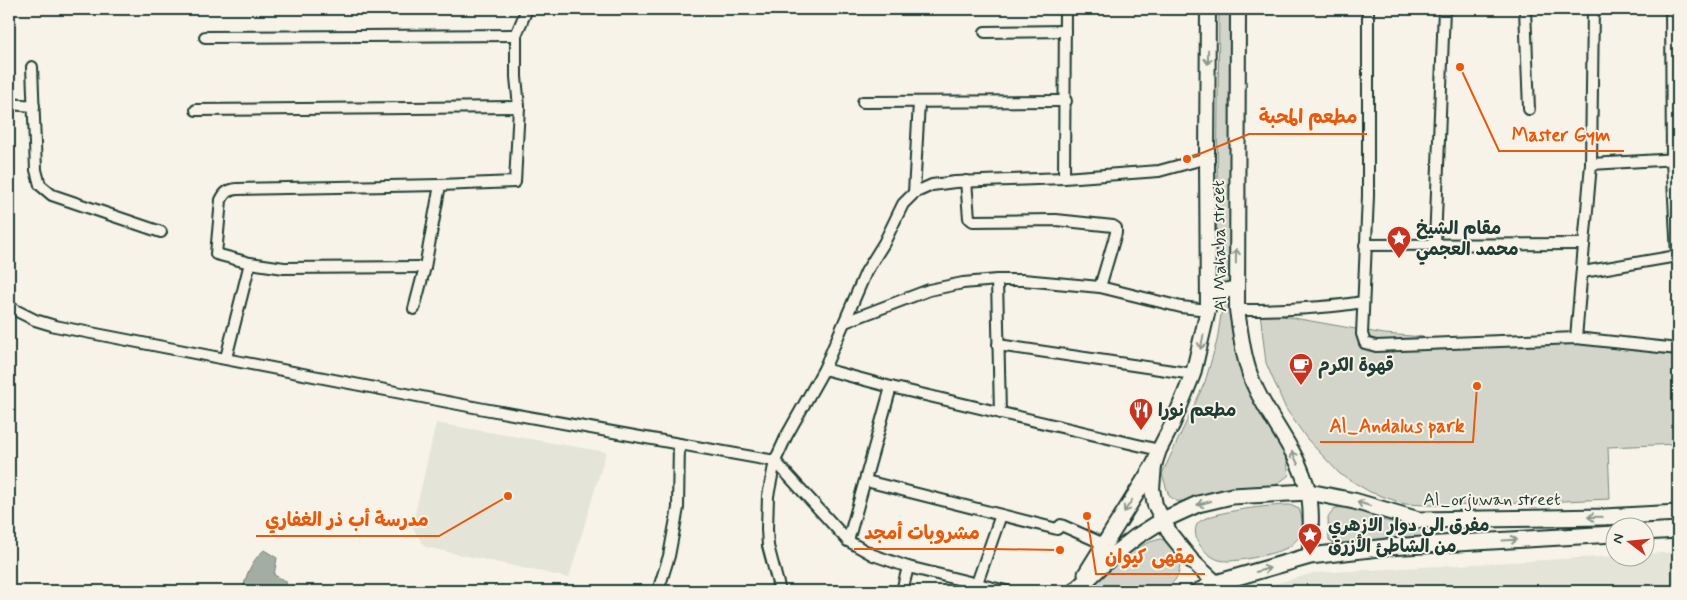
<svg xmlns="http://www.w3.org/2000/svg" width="1687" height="600" font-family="Mynerve,'Playpen Sans Arabic',sans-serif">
	<rect width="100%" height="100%" fill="#f7f3e8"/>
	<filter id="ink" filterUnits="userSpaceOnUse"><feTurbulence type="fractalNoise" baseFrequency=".02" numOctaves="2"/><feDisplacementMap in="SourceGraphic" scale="10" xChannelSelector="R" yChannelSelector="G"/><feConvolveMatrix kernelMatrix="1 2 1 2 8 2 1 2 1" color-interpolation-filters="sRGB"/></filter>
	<g filter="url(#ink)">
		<g fill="#e5e4d9">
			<path d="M 436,423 L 606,452 L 569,578 L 425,547 L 412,527 Z"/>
			<path d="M 1678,552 L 1678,591 L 1248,591 L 1314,573 L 1614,556 L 1614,558 L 1644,558 L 1645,554 Z"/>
		</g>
		<g fill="#d3d5ca" stroke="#79897f">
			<path d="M 1219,9 L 1233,9 L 1233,284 L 1216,284 Z"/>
			<path d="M 1223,302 L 1235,302 L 1248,384 L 1267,426 L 1286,456 L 1289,475 L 1273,487 L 1198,502 L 1176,501 L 1169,496 L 1162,474 L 1205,382 L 1217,341 Z"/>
			<path d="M 1260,312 L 1384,334 L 1438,338 L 1558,342 L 1678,353 L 1678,444 L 1608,447 L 1610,499 L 1449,506 L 1405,504 L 1370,492 L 1340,474 L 1307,439 L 1286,409 L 1266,363 Z"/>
			<path d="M 1290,505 L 1299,509 C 1302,517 1305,527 1300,535 C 1298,539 1291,546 1287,548 C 1273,554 1233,564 1219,560 C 1210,557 1201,549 1197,540 C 1195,534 1194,527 1199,522 C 1213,511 1271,505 1290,505 Z"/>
			<path d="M 1345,507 L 1352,508 L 1378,519 L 1432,531 L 1432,539 L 1336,544 L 1329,540 L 1328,517 L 1336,508 Z"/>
			<path d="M 1161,539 C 1171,542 1174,546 1177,555 C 1184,572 1176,583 1161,591 L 1089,591 C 1107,570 1133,544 1161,539 Z"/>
		</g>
		<path fill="#a4ada3" stroke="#6f8077" d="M 264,550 L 277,558 L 274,575 L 286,581 L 287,591 L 243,591 C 245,576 252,560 264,550 Z"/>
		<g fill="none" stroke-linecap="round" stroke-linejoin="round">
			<defs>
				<g id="street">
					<path d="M 1368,9 L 1368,196 L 1362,334 L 1365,343 L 1376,346 L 1576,338 L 1678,349"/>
					<path d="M 1525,9 L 1529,109"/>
					<path d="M 985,32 L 1065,31"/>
					<path d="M 205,37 L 516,35"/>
					<path d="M 32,67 L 36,170 L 40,185 L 52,195 L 161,232"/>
					<path d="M 863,102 L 1066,101"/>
					<path d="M 9,104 L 34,106"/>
					<path d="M 196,110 L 519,107"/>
					<path d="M 1591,164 L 1678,159"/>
					<path d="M 1064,178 L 1065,9"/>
					<path d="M 966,181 L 969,218 L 973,221 L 1056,220 L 1113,226 L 1116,228 L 1116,233 L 1100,287"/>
					<path d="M 914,193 L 919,102"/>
					<path d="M 1435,244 L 1444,9"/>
					<path d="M 1365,245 L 1584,244"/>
					<path d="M 425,267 L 284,268 L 250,263 L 216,254 L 221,200 C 225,192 228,190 237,189 L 440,185"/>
					<path d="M 1583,272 L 1677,256 L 1672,160 L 1671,9"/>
					<path d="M 997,280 L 1000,413"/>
					<path d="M 9,307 L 35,320 L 55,326 L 484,409 L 775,461 L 848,541 L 873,555 L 908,567 L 1006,591"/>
					<path d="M 414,309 L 425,267 L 440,185 L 515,182 L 519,107 L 516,77 L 516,35 L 527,9"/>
					<path d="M 1237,310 C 1279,310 1321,309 1363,302"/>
					<path d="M 845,322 L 929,290 L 963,283 L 997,280 L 1023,280 L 1100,287 L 1181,307 L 1208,310"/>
					<path d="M 1576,338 L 1591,164 L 1593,9"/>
					<path d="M 998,345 L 1193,374"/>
					<path d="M 226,358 L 250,263"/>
					<path d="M 824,369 L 891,387 L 1159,450"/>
					<path d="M 866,481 L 1057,529 L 1061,525 L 1104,544"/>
					<path d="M 848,541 L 891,387"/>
					<path d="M 977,583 L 1001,515"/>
					<path d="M 658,591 L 669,556 L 678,508 L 679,444"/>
					<path d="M 780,591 L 768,546 L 767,529 L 768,496 L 775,461 L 787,435 L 824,369 L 866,272 L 884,243 L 903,204 L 914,193 L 932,185 L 955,182 L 1064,178 L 1159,171 L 1207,158"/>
					<path d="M 902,591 L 908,567"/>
				</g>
				<g id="secondary">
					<path d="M 1208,9 L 1207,158 L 1208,310 L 1193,374 L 1173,423 L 1159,450 L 1154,465 L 1152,489 L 1155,505 L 1171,535 L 1192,561 L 1216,583"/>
					<path d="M 1238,9 L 1237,310 C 1241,336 1244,365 1256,389 C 1272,423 1299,453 1308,491 C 1313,510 1310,536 1310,556"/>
					<path d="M 1209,288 L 1225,291 L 1236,288"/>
				</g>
				<g id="primary">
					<path d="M 1644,532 L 1678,530"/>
					<path d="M 1086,574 L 1154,465"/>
					<path d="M 1075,591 L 1112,556 L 1136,537 L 1163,520 L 1198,504 L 1232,496 L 1309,492 L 1354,501 L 1419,520 L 1604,517 L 1678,513"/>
					<path d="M 1199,591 L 1216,583 L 1310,556 L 1388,547 L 1614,534"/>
				</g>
			</defs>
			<use href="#street" stroke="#1f3d34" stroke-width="14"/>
			<use href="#secondary" stroke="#1f3d34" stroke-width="18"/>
			<use href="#primary" stroke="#1f3d34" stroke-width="19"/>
			<use href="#street" stroke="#f7f3e8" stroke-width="10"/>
			<use href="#secondary" stroke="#f7f3e8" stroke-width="14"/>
			<use href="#primary" stroke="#f7f3e8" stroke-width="15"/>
		</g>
		<defs><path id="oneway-shaft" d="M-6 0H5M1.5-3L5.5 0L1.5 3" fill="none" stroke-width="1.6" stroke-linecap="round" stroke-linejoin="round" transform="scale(1.25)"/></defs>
		<g stroke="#8b988e">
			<use href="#oneway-shaft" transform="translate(1208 57) rotate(91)"/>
			<use href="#oneway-shaft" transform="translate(1236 256) rotate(-89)"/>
			<use href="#oneway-shaft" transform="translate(1202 342) rotate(102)"/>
			<use href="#oneway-shaft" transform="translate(1295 458) rotate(-116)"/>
			<use href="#oneway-shaft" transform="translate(1204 503) rotate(164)"/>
			<use href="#oneway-shaft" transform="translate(1364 504) rotate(-163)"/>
			<use href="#oneway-shaft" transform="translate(1128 506) rotate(123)"/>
			<use href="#oneway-shaft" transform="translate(1595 517) rotate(179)"/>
			<use href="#oneway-shaft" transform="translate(1510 540) rotate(-3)"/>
			<use href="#oneway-shaft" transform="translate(1263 570) rotate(-16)"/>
		</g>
	</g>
	<defs>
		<symbol id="sight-pin" viewBox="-11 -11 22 30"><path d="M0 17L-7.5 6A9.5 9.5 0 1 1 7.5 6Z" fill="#c8321e" stroke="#f7f3e8"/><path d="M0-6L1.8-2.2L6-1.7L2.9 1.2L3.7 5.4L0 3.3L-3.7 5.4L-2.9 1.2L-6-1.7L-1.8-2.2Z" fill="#fff"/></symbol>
		<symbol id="cafe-pin" viewBox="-11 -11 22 30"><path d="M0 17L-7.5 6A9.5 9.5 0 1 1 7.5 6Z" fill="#c8321e" stroke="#f7f3e8"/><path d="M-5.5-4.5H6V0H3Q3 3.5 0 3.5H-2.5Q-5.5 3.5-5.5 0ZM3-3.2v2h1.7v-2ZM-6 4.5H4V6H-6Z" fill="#fff"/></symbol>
		<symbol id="restaurant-pin" viewBox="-11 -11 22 30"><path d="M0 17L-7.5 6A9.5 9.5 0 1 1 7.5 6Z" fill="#c8321e" stroke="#f7f3e8"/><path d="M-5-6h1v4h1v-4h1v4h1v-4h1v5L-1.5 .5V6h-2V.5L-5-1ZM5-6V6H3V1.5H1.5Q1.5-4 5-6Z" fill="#fff"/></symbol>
	</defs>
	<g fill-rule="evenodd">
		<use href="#sight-pin" x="1385" y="224" width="28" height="38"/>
		<use href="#cafe-pin" x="1287" y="351" width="28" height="38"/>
		<use href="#restaurant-pin" x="1127" y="396" width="28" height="38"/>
		<use href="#sight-pin" x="1296" y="521" width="28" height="38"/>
	</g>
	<g text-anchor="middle" stroke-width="4" stroke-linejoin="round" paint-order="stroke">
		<g font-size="18" font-weight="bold" fill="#1f3d34" stroke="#f7f3e8" text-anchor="start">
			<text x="1416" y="234">مقام الشيخ<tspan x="1416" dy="21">محمد العجمي</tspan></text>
			<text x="1318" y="371">قهوة الكرم</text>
			<text x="1158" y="416">مطعم نورا</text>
			<text x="1328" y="531">مفرق الى دوار الازهري<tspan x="1328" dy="21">من الشاطئ الأزرق</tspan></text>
		</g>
		<g font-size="18" fill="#1f3d34" stroke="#f7f3e8">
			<text transform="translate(1219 246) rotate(-91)" y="6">Al Mahaba street</text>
			<text x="1492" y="505">Al_orjuwan street</text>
		</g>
	</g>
	<path fill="none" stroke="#e8590c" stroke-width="2" d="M1187 159L1249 134H1367M1460 67L1499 151H1624M1477 386L1473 442H1320M508 496L439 536H256M1060 550L990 549H854M1087 516L1096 574H1205"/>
	<g fill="#e8590c" stroke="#f7f3e8" stroke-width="2">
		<circle cx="1187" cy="159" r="5"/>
		<circle cx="1460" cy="67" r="5"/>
		<circle cx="1477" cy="386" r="5"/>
		<circle cx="508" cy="496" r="5"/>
		<circle cx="1060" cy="550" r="5"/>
		<circle cx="1087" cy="516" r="5"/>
	</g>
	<g font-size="19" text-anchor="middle" font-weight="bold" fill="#e8590c" stroke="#f7f3e8" stroke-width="4" stroke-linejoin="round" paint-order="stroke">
		<text x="1308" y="123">مطعم المحبة</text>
		<text x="1561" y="141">Master Gym</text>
		<text x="1397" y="432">Al_Andalus park</text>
		<text x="347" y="526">مدرسة أب ذر الغفاري</text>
		<text x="922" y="539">مشروبات أمجد</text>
		<text x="1150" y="563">مقهى كيوان</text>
	</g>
	<rect width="1687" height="600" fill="none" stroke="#f7f3e8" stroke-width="30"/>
	<rect x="15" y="15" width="1657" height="570" fill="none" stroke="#1f3d34" stroke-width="2" filter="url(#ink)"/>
	<g transform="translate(1630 542) rotate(286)"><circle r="24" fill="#f7f3e8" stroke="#a1aaa0"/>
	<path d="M0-4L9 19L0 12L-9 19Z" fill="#c8321e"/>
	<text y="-8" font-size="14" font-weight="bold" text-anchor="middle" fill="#1f3d34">N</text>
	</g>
</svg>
